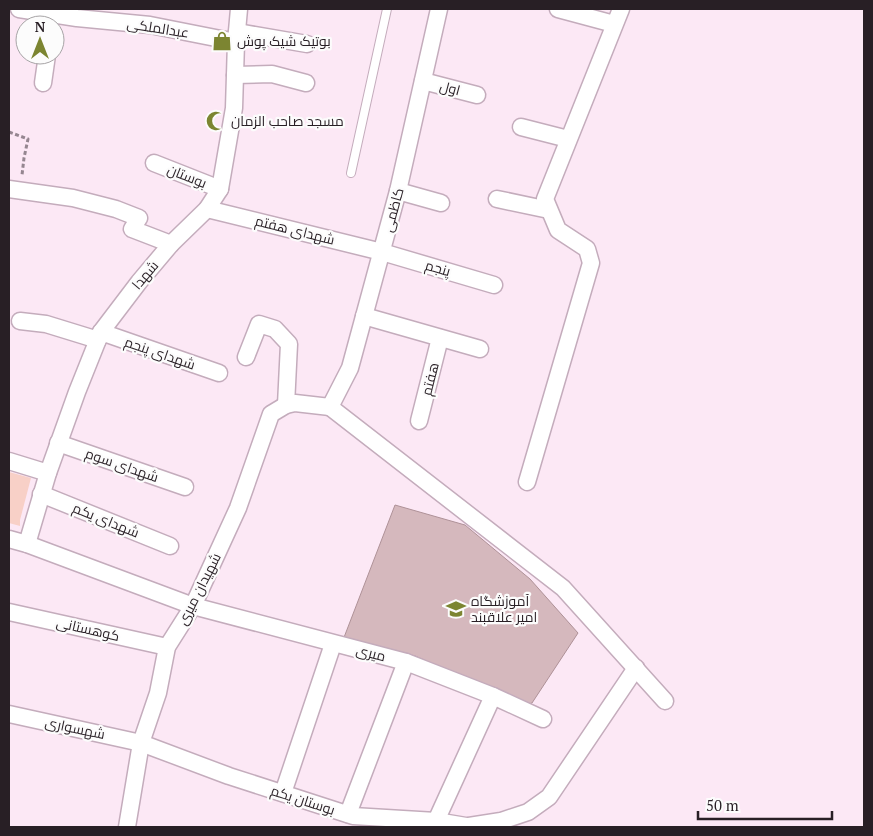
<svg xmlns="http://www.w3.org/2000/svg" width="873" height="836" font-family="'PT Serif',Cairo,serif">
	<rect width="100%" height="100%" fill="#fce8f5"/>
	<path fill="#f8d0c7" d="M 9,472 L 31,478 L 20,520 L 20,526 L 9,523 Z"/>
	<path fill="#d5b8bd" stroke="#ae9197" d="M 395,505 L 465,525 L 530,579 L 578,633 L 532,703 L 527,705 L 415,656 L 343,640 Z"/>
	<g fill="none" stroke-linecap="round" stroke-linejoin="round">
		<defs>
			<path id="lane" d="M 351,173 L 387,9"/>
			<g id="street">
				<path d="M 19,9 L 77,18 L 150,25 L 236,42"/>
				<path d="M 558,9 L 614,24"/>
				<path d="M 237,32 L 307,44"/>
				<path d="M 235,75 L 272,74 L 306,83"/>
				<path d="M 423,81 L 477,95"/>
				<path d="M 43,83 L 47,55"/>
				<path d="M 521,127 L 568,139"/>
				<path d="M 154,163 L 220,189"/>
				<path d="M 9,189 L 73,198 L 116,209 L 139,218 L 132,229 L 171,244"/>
				<path d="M 398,191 L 441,203"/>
				<path d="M 497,199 L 549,210"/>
				<path d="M 207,209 L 382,252 L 494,285"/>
				<path d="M 364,316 L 480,349"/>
				<path d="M 20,321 L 46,324 L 98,340"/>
				<path d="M 101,332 L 219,373"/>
				<path d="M 246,357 L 259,324 L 275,329 L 289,344 L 286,405"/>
				<path d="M 330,407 L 563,588 L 665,701"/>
				<path d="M 330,407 L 350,368 L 398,191 L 439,9"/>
				<path d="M 419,421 L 440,338"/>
				<path d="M 58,443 L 185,487"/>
				<path d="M 9,461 L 48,473"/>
				<path d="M 527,482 L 591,263 L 587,249 L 558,230 L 545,199 L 621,9"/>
				<path d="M 41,494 L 170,546"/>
				<path d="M 9,539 L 27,544 L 193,606 L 406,662 L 493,696 L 543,719"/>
				<path d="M 27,544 L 48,473 L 77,392 L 101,332 L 139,282 L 171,244 L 207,209 L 220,189 L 234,108 L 236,42 L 239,9"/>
				<path d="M 9,612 L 167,647"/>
				<path d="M 9,714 L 141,743 L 229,776 L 353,816 L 436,821 L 472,827"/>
				<path d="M 283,793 L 333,644"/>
				<path d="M 348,814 L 406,662"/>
				<path d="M 436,821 L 493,696"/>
				<path d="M 469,826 L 501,821 L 528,812 L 549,797 L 636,668"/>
				<path d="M 127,827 L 141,743 L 158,693 L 167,647 L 193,606 L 238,508 L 271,414 L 286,405 L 295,403 L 330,407"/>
			</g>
		</defs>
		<use href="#lane" stroke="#c4acbc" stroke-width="10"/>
		<use href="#street" stroke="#c4acbc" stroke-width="19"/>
		<path stroke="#958690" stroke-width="3" stroke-dasharray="4 2.5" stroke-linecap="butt" d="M 9,132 L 28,139 L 24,158 L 22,175"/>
		<use href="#lane" stroke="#fff" stroke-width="8"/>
		<use href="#street" stroke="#fff" stroke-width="16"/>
	</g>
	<defs>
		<symbol id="shop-bare" viewBox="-9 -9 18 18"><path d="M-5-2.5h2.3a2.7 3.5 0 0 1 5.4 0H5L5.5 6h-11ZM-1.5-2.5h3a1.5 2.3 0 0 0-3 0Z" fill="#7c8531" stroke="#fcfcfc" stroke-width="2.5" paint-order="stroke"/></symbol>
		<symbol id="mosque-bare" viewBox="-9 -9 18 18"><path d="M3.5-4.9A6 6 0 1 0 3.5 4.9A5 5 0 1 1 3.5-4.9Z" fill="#7c8531" stroke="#fcfcfc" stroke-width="2.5" paint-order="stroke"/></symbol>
		<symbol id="school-bare" viewBox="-9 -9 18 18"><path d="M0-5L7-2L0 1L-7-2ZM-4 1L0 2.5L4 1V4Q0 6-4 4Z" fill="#7c8531" stroke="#fcfcfc" stroke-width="2.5" paint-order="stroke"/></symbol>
	</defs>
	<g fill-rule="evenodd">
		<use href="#shop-bare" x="208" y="27" width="28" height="28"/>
		<use href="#mosque-bare" x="202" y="107" width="28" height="28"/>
		<use href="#school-bare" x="442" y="595" width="28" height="28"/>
	</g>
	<g text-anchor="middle" stroke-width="4.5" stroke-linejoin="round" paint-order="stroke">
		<g font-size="14" fill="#281f25" stroke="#fcfcfc">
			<text transform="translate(158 28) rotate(9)" y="5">عبدالملکی</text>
			<text transform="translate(450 88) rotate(15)" y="5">اول</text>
			<text transform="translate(187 176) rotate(22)" y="5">بوستان</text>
			<text transform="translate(393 210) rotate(-75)" y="5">کاظمی</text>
			<text transform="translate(295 230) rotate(14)" y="5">شهدای هفتم</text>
			<text transform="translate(438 268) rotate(16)" y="5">پنجم</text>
			<text transform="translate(145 275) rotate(-50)" y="5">شهدا</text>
			<text transform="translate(160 353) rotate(19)" y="5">شهدای پنجم</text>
			<text transform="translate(430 379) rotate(-76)" y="5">هفتم</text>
			<text transform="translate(122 465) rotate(19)" y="5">شهدای سوم</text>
			<text transform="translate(106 520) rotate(22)" y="5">شهدای یکم</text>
			<text transform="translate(199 589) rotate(-63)" y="5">شهیدان میری</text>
			<text transform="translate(88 629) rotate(13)" y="5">کوهستانی</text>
			<text transform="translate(371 653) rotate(14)" y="5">میری</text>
			<text transform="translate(75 728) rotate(12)" y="5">شهسواری</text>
			<text transform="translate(303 800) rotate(18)" y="5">بوستان یکم</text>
		</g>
		<g font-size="14" fill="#281f25" stroke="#fcfcfc" text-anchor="start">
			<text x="237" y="46">بوتیک شیک پوش</text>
			<text x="231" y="126">مسجد صاحب الزمان</text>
			<text x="471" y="606">آموزشگاه<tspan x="471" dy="16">امیر علاقبند</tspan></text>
		</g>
	</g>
	<rect width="873" height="836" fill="none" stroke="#281f25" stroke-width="20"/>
	<g transform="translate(40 40)"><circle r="24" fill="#fcfcfc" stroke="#a7a4a6"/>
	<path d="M0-4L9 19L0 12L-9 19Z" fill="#7c8531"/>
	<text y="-8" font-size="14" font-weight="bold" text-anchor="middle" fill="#281f25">N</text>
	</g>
	<path d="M698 811v8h134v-8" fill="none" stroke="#281f25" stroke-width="2.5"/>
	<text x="706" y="811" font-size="15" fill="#281f25" stroke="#fcfcfc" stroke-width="4" paint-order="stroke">50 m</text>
</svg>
